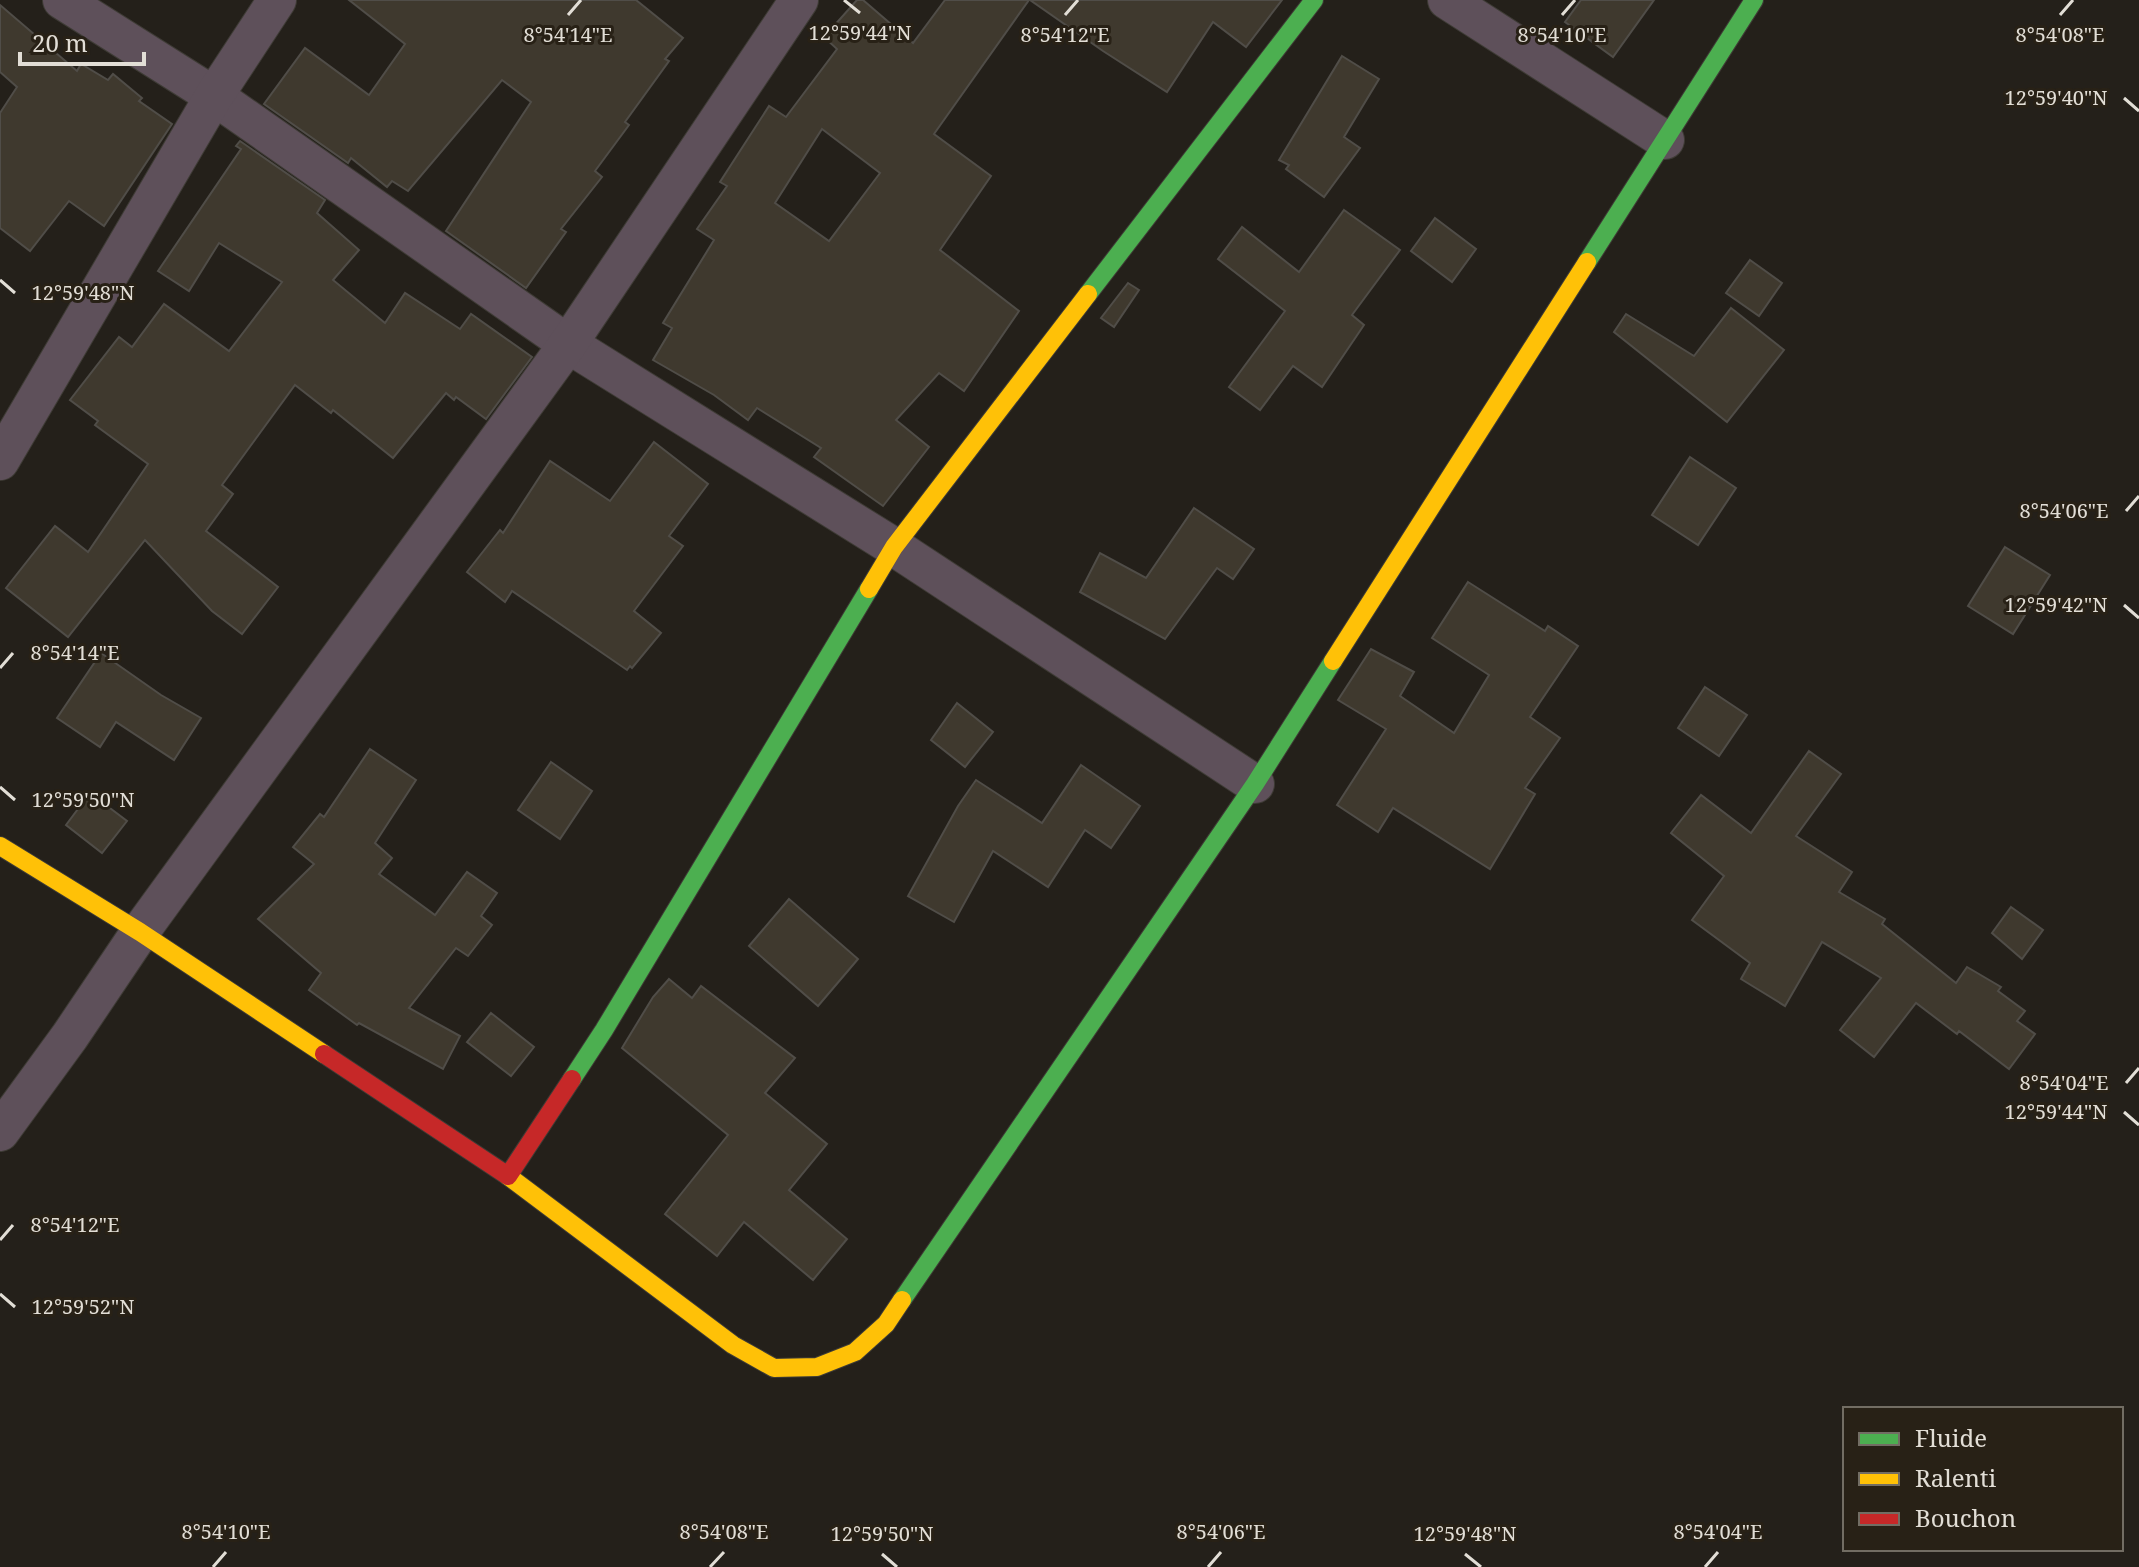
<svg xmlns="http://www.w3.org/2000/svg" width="2139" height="1567" font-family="'Noto Serif',serif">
	<rect width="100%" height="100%" fill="#24201a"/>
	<g fill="#3f392e" stroke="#504d48" stroke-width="2" fill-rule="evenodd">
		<path d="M 349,0 L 636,0 L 683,38 L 665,59 L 669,61 L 625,122 L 629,125 L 595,171 L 602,177 L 561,229 L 566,232 L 526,288 L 446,231 L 531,102 L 502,80 L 408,191 L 392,181 L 387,187 L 351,158 L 348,163 L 264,104 L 305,48 L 369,95 L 405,44 Z"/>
		<path d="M 857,0 L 863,0 L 913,43 L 945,0 L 1029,0 L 934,134 L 991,176 L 940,250 L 1019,311 L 964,391 L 939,373 L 896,420 L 929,447 L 883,506 L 814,457 L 821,448 L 757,408 L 748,420 L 714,395 L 653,360 L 672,328 L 663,323 L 714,240 L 697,229 L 727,186 L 720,182 L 769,106 L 786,117 L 837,49 L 824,37 ZM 822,129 L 880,173 L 829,241 L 775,203 Z"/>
		<path d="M 1030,0 L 1282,0 L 1246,47 L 1213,22 L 1167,92 L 1103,51 Z"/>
		<path d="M 1581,0 L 1654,0 L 1613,57 L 1565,22 Z"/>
		<path d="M 0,5 L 77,71 L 81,64 L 108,80 L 113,74 L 142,98 L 139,101 L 172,124 L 104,226 L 69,201 L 30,251 L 0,228 L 0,113 L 17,87 L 0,72 Z"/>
		<path d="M 1342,56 L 1379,79 L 1344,137 L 1360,148 L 1324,197 L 1286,169 L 1289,165 L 1279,160 Z"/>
		<path d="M 240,141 L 325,200 L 317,213 L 359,250 L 333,280 L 385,323 L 405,293 L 460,329 L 471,314 L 532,357 L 486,419 L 456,397 L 454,400 L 446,393 L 393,458 L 333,410 L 331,413 L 295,385 L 222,485 L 233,494 L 206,531 L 278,587 L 242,634 L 212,611 L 145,540 L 68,637 L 6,588 L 55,526 L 88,552 L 148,464 L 95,425 L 98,421 L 70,400 L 119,337 L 132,347 L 164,304 L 229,351 L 282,282 L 219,243 L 189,291 L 158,271 L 241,149 L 236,146 Z"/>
		<path d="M 1344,210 L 1400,250 L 1352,315 L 1364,325 L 1322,387 L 1293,366 L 1260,410 L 1229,387 L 1285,311 L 1218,259 L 1242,227 L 1299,272 Z"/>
		<path d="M 1435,218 L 1476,249 L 1452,282 L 1411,251 Z"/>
		<path d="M 1750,260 L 1782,283 L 1759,316 L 1726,293 Z"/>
		<path d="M 1128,283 L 1139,290 L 1114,327 L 1101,318 Z"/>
		<path d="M 1731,308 L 1784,350 L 1727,422 L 1614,332 L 1626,314 L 1694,356 Z"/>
		<path d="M 654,442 L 708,484 L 669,536 L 683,546 L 634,611 L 661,633 L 632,668 L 630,666 L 627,670 L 512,591 L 505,602 L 467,572 L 500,530 L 503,533 L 550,461 L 610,501 Z"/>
		<path d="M 1690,457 L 1736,488 L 1698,545 L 1652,515 Z"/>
		<path d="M 1194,508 L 1254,549 L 1233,579 L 1217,568 L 1165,639 L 1080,592 L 1100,553 L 1146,578 Z"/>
		<path d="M 2005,547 L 2050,575 L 2013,634 L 1968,606 Z"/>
		<path d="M 1468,582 L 1545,631 L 1548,626 L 1578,646 L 1530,717 L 1560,738 L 1525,788 L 1535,794 L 1490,869 L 1393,808 L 1378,832 L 1337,805 L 1386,729 L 1338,700 L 1371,649 L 1414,672 L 1400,696 L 1454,733 L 1489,675 L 1432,638 Z"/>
		<path d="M 101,653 L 161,695 L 201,718 L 174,760 L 116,722 L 100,747 L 57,718 Z"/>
		<path d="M 1705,687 L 1747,715 L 1719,756 L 1678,728 Z"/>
		<path d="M 957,703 L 993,732 L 965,767 L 931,740 Z"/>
		<path d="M 370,749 L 416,780 L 375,843 L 392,858 L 379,874 L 435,915 L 467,872 L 497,893 L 481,916 L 492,925 L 468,956 L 456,948 L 409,1008 L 460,1036 L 443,1069 L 359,1023 L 357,1025 L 309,990 L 321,973 L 258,919 L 314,864 L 293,847 L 320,814 L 324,817 Z"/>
		<path d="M 1809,751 L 1841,774 L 1796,836 L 1852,872 L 1839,892 L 1885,919 L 1882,924 L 1956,983 L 1967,967 L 2001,987 L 1998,991 L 2025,1011 L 2017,1021 L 2035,1034 L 2009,1069 L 1959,1031 L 1957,1034 L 1916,1003 L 1874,1057 L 1840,1030 L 1881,978 L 1822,942 L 1785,1006 L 1741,979 L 1750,963 L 1692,920 L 1724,876 L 1671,833 L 1701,795 L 1751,833 Z"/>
		<path d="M 551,762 L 592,791 L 560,839 L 518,810 Z"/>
		<path d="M 1081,765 L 1140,806 L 1111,848 L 1085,830 L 1048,887 L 993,851 L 954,922 L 908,896 L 958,806 L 976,780 L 1042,823 Z"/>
		<path d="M 90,793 L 127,821 L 102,853 L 66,825 Z"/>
		<path d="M 789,899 L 858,959 L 818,1006 L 749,946 Z"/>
		<path d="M 2011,907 L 2043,930 L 2022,959 L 1992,933 Z"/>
		<path d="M 669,979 L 692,998 L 701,986 L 795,1058 L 765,1093 L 827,1144 L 789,1190 L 847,1239 L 813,1280 L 744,1222 L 717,1256 L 665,1214 L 728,1135 L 622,1048 L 653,997 Z"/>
		<path d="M 491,1013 L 534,1047 L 511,1076 L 467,1042 Z"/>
	</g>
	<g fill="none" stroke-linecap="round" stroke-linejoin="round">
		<defs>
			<g id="street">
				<path d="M 62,0 L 214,96 L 568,344 L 894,547 L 1255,784"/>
				<path d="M 1447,0 L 1665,140"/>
				<path d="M 0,461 L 214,96 L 277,0"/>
				<path d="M 0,1132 L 70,1036 L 140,932 L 568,344 L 799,0"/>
			</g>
			<g id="fast">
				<path d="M 1587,262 L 1754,0"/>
				<path d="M 1088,294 L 1314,0"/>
				<path d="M 572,1079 L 604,1030 L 869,589"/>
				<path d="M 902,1300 L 1255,784 L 1333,661"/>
			</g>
			<g id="slow">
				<path d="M 869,589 L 894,547 L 1088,294"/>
				<path d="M 1333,661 L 1587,262"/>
				<path d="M 0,846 L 140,932 L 324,1054"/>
				<path d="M 508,1176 L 733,1345 L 774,1368 L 817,1367 L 855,1352 L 886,1324 L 902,1300"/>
			</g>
			<path id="jam" d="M 324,1054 L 508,1176 L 572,1079"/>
		</defs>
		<use href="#street" stroke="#3e3b35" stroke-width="40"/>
		<use href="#fast" stroke="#3e3b35" stroke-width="20"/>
		<use href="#slow" stroke="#3e3b35" stroke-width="20"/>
		<use href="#jam" stroke="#3e3b35" stroke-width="20"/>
		<use href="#street" stroke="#5e505a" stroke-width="38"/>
		<use href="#fast" stroke="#4caf50" stroke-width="18"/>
		<use href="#slow" stroke="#ffc107" stroke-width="18"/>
		<use href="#jam" stroke="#c62828" stroke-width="18"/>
	</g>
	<path fill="none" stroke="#e2ded6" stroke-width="3" d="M 844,0 L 860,13M 568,15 L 581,0M 1065,15 L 1078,0M 1562,15 L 1575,0M 2060,15 L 2073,0M 2124,98 L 2139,111M 0,280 L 15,293M 2126,511 L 2139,496M 2124,605 L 2139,618M 0,668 L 13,653M 0,787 L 15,800M 2126,1083 L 2139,1068M 2124,1112 L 2139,1125M 0,1240 L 13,1225M 0,1294 L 15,1307M 882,1554 L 897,1567M 1465,1554 L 1481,1567M 213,1567 L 226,1552M 710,1567 L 724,1552M 1208,1567 L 1221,1552M 1705,1567 L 1718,1552"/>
	<g font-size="20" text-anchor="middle" fill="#e2ded6" stroke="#282116" stroke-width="6" stroke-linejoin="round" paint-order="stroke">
		<text x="860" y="40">12°59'44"N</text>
		<text x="568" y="42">8°54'14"E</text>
		<text x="1065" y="42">8°54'12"E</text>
		<text x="1562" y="42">8°54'10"E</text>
		<text x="2060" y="42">8°54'08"E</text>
		<text x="2056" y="105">12°59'40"N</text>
		<text x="83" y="300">12°59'48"N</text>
		<text x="2064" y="518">8°54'06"E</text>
		<text x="2056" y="612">12°59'42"N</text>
		<text x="75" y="660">8°54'14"E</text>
		<text x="83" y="807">12°59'50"N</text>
		<text x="2064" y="1090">8°54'04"E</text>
		<text x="2056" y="1119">12°59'44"N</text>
		<text x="75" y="1232">8°54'12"E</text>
		<text x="83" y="1314">12°59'52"N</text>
		<text x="226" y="1539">8°54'10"E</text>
		<text x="724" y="1539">8°54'08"E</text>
		<text x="1221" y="1539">8°54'06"E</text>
		<text x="1718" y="1539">8°54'04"E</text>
		<text x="882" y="1541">12°59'50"N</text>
		<text x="1465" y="1541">12°59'48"N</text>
	</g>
	<rect x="1843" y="1407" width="280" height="144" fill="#282116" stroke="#726d63" stroke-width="2"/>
	<rect x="1859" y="1433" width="40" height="12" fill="#4caf50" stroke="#726d63" stroke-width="2"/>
	<text x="1915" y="1447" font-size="24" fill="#e2ded6">Fluide</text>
	<rect x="1859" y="1473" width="40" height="12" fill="#ffc107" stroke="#726d63" stroke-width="2"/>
	<text x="1915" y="1487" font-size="24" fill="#e2ded6">Ralenti</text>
	<rect x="1859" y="1513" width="40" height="12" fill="#c62828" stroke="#726d63" stroke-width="2"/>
	<text x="1915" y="1527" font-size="24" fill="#e2ded6">Bouchon</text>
	<path d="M20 52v12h124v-12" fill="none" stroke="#e2ded6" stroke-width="4"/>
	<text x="32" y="52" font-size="24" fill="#e2ded6" stroke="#282116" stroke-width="6" paint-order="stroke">20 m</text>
</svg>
